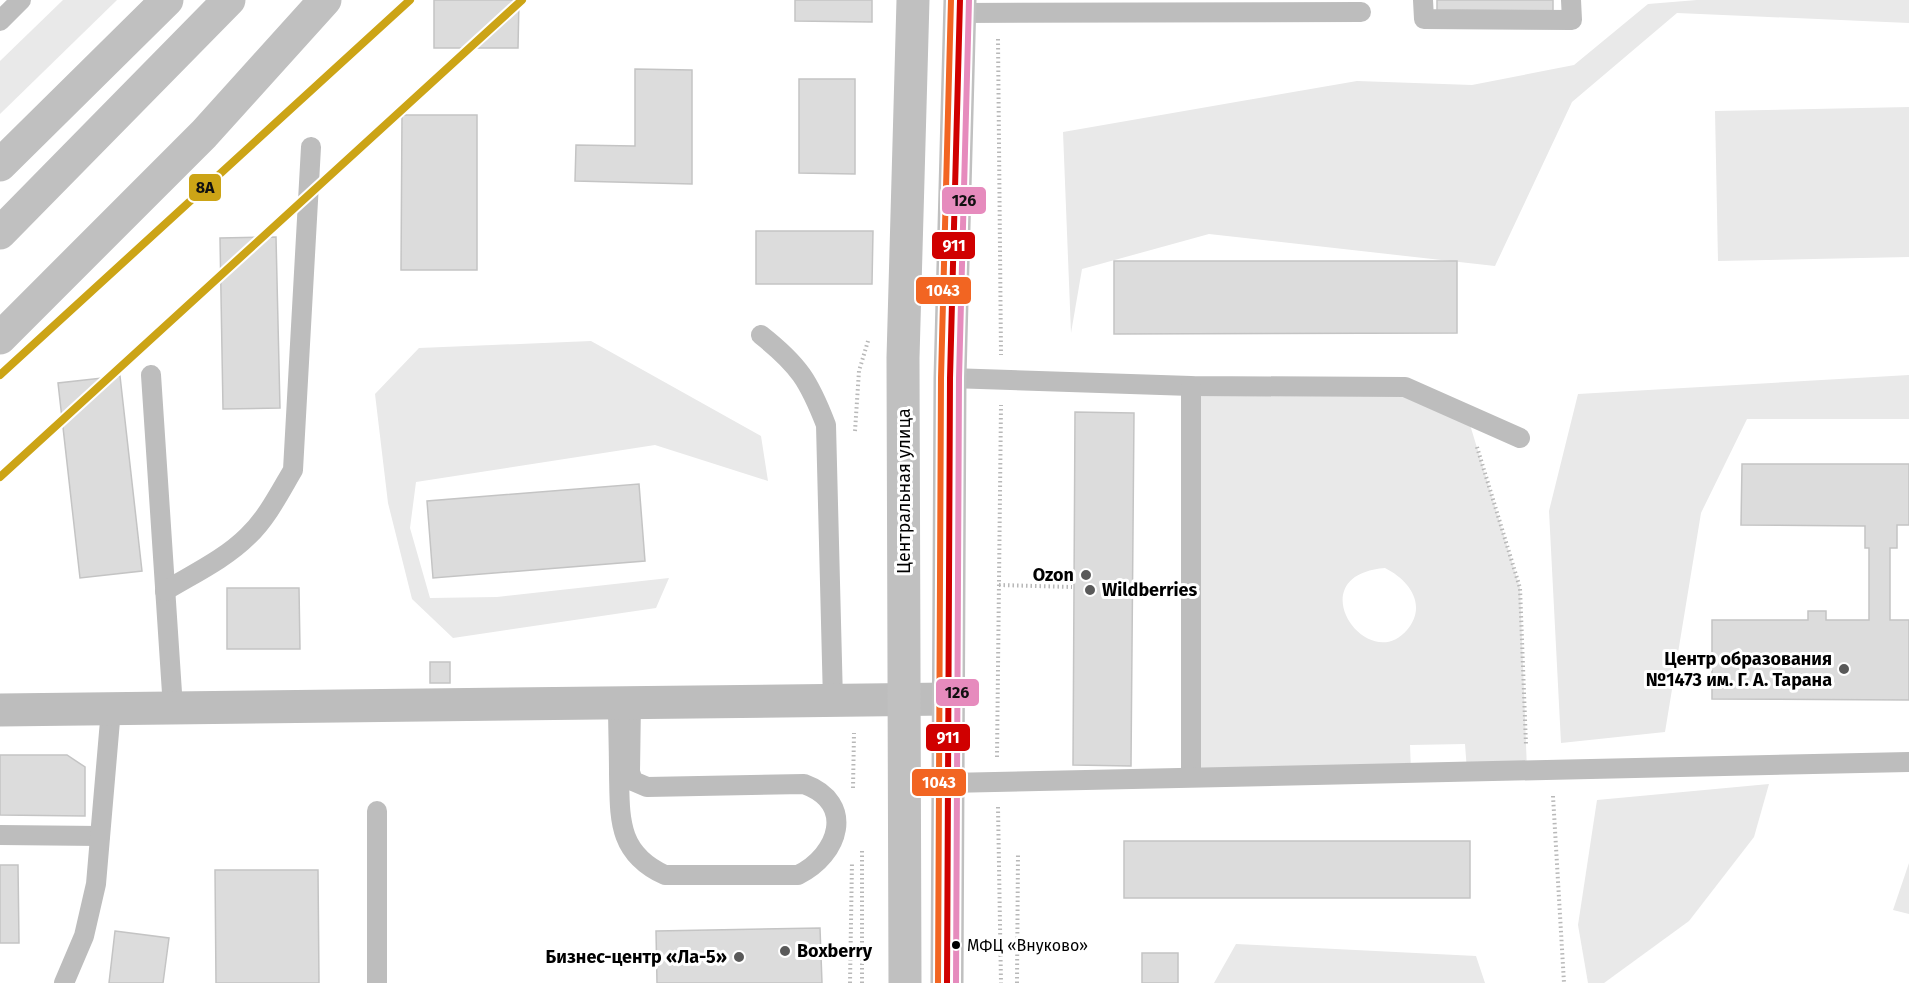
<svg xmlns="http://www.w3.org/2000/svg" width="1909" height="983" font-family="'Fira Sans',sans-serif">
	<rect width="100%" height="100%" fill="#fff"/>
	<g fill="#e9e9e9" fill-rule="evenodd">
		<path d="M 63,0 L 117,0 L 0,114 L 0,61 Z"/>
		<path d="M 1697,0 L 1909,0 L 1909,23 L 1677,13 L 1572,102 L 1495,266 L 1209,234 L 1082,269 L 1071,333 L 1063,132 L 1357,81 L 1472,85 L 1574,65 L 1648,4 Z"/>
		<path d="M 1909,107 L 1909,257 L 1718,261 L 1715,111 Z"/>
		<path d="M 591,341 L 761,436 L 768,481 L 655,445 L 416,482 L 410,528 L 430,598 L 497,597 L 669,578 L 656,608 L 453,638 L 412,599 L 388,503 L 375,394 L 419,348 Z"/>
		<path d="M 1909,375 L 1909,419 L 1747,419 L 1701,513 L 1665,732 L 1561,743 L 1549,511 L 1578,394 Z"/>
		<path d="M 1191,386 L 1405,387 L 1467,415 L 1520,588 L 1527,770 L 1467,771 L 1465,744 L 1410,745 L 1411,772 L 1191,777 ZM 1385,568 C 1409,580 1428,605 1407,630 C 1367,677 1297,575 1385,568 Z"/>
		<path d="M 1769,784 L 1754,837 L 1689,921 L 1604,983 L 1588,983 L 1578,925 L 1597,800 Z"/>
		<path d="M 1909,863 L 1909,914 L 1893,910 Z"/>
		<path d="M 1236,944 L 1476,956 L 1485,983 L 1214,983 Z"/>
	</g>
	<g fill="#dcdcdc" stroke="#c4c4c4" stroke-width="1.5">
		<path d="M 434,0 L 519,0 L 518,48 L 434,48 Z"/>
		<path d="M 795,0 L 872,0 L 872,22 L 795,21 Z"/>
		<rect x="1437" y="0" width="116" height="11"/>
		<path d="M 635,69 L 692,70 L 692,184 L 575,181 L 576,145 L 635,146 Z"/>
		<path d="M 799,79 L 855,79 L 855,174 L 799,173 Z"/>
		<path d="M 402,115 L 477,115 L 477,270 L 401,270 Z"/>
		<path d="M 756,231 L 873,231 L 872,284 L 756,284 Z"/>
		<path d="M 276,237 L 280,408 L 223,409 L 220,238 Z"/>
		<path d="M 1114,261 L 1457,261 L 1457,333 L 1114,334 Z"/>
		<path d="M 120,376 L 142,571 L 80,578 L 58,383 Z"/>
		<path d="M 1075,412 L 1134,413 L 1131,766 L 1073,765 Z"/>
		<path d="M 1742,464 L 1909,464 L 1909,525 L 1897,525 L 1897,548 L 1890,548 L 1890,620 L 1909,620 L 1909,700 L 1712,699 L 1712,620 L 1808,620 L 1808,611 L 1826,611 L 1826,620 L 1869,620 L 1869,548 L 1865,548 L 1865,526 L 1741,525 Z"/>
		<path d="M 639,484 L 645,561 L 433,578 L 427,501 Z"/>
		<path d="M 227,588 L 299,588 L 300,649 L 227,649 Z"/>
		<rect x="430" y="662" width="20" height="21"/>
		<path d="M 0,755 L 67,755 L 85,767 L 85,816 L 0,815 Z"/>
		<rect x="1124" y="841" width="346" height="57"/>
		<path d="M 0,865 L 18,865 L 19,943 L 0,943 Z"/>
		<path d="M 215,870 L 318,870 L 319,983 L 216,983 Z"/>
		<path d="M 820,928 L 822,983 L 657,983 L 656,931 Z"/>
		<path d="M 115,931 L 169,938 L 163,983 L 109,983 Z"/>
		<rect x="1142" y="953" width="36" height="30"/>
	</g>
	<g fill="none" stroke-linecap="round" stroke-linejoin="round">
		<g stroke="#b8b8b8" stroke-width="4" stroke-dasharray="1.5 3" stroke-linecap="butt">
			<path d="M 998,39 L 1001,355"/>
			<path d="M 855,431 L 859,371 L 868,341"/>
			<path d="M 1477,447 L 1520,588 L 1526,745"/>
			<path d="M 999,585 L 1072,587"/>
			<path d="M 997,757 L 1001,405"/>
			<path d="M 853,788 L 854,733"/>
			<path d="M 1553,796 L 1564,983"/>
			<path d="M 998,807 L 1001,983"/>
			<path d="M 850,983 L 852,862"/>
			<path d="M 862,983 L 862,848"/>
			<path d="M 1017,983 L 1018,853"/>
		</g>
		<g stroke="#bdbdbd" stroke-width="20">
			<path d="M 1423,0 L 1424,19 L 1572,20 L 1571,0"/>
			<path d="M 959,13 L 1361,12"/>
			<path d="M 0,21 L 21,0"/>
			<path d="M 761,335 C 799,365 809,381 826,425 L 833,701"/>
			<path d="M 151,375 L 173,708"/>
			<path d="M 950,378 L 1191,386 L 1405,387 L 1520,438"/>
			<path d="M 1191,386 L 1191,777"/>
			<path d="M 165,591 C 193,574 225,559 248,536 C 267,518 280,492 293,470 L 311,147"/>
			<path d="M 618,702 C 618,726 619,749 619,773 C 620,818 617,853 665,875 L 798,875 C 839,855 856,803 804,784 L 647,787 L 633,781 L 630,772 L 631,702"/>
			<path d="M 948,783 L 1909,762"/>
			<path d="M 377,811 L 377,983"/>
			<path d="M 0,835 L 100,836"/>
			<path d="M 64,983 L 84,936 L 96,884 L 111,709"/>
		</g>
		<path stroke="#bdbdbd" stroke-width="33" d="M 0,710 L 948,699"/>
		<g stroke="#c0c0c0" stroke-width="33">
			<path d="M 0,165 L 167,0"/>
			<path d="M 0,233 L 229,0"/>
			<path d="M 0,338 L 204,134 L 325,0"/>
			<path d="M 905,983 L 903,358 L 913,0"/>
			<path d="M 947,983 L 950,378 L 960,0"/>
		</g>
		<defs>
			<path id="bus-1" d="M 947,983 L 950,378 L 960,0"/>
			<path id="bus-2" d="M 956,983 L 959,378 L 969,0"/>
			<path id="bus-3" d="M 938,983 L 941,378 L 951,0"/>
		</defs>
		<use href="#bus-1" stroke="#fff" stroke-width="10"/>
		<use href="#bus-2" stroke="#fff" stroke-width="10"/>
		<use href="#bus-3" stroke="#fff" stroke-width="10"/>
		<use href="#bus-1" stroke="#d00000" stroke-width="6"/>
		<use href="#bus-2" stroke="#e68bbd" stroke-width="6"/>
		<use href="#bus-3" stroke="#f26522" stroke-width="6"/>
		<defs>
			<g id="metro-1">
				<path d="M 0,375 L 410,0"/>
				<path d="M 0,477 L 522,0"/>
			</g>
		</defs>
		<use href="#metro-1" stroke="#fff" stroke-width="12"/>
		<use href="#metro-1" stroke="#cca416" stroke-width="8"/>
	</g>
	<g fill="#595959" stroke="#fff" stroke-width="2">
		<circle cx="1086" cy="575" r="6"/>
		<circle cx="1090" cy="590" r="6"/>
		<circle cx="1844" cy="669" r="6"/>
		<circle cx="785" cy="951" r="6"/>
		<circle cx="739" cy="957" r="6"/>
	</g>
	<circle fill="#000" stroke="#fff" stroke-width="2" cx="956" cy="945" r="5"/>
	<g text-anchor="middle" stroke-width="6" stroke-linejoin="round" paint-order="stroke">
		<g font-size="16" fill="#000" stroke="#fff" text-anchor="start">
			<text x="967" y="951">МФЦ «Внуково»</text>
		</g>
		<g font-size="18" fill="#000" stroke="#fff">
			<text transform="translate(904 491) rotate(-90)" y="6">Центральная улица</text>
		</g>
		<g font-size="18" font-weight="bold" fill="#000" stroke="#fff" text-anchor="end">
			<text x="1074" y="581">Ozon</text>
			<text x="1102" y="596" text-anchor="start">Wildberries</text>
			<text x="1832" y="665">Центр образования<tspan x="1832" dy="21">№1473 им. Г. А. Тарана</tspan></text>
			<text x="797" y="957" text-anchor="start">Boxberry</text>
			<text x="727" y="963">Бизнес-центр «Ла-5»</text>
		</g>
	</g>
	<g stroke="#fff" stroke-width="2">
		<rect x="188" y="173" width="34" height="29" rx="6" fill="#cca416"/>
		<rect x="941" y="186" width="46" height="29" rx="6" fill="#e68bbd"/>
		<rect x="931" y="231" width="45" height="29" rx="6" fill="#d00000"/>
		<rect x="915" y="276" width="57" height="29" rx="6" fill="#f26522"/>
		<rect x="935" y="678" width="45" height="29" rx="6" fill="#e68bbd"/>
		<rect x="925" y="723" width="46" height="29" rx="6" fill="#d00000"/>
		<rect x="911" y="768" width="56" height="29" rx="6" fill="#f26522"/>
	</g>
	<g font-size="16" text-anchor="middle" font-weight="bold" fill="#fff">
		<text x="954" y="251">911</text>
		<text x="943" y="296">1043</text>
		<text x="948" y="743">911</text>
		<text x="939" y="788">1043</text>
	</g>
	<g font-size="16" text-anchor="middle" font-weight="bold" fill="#111">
		<text x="205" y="193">8А</text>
		<text x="964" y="206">126</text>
		<text x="957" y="698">126</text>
	</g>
</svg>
